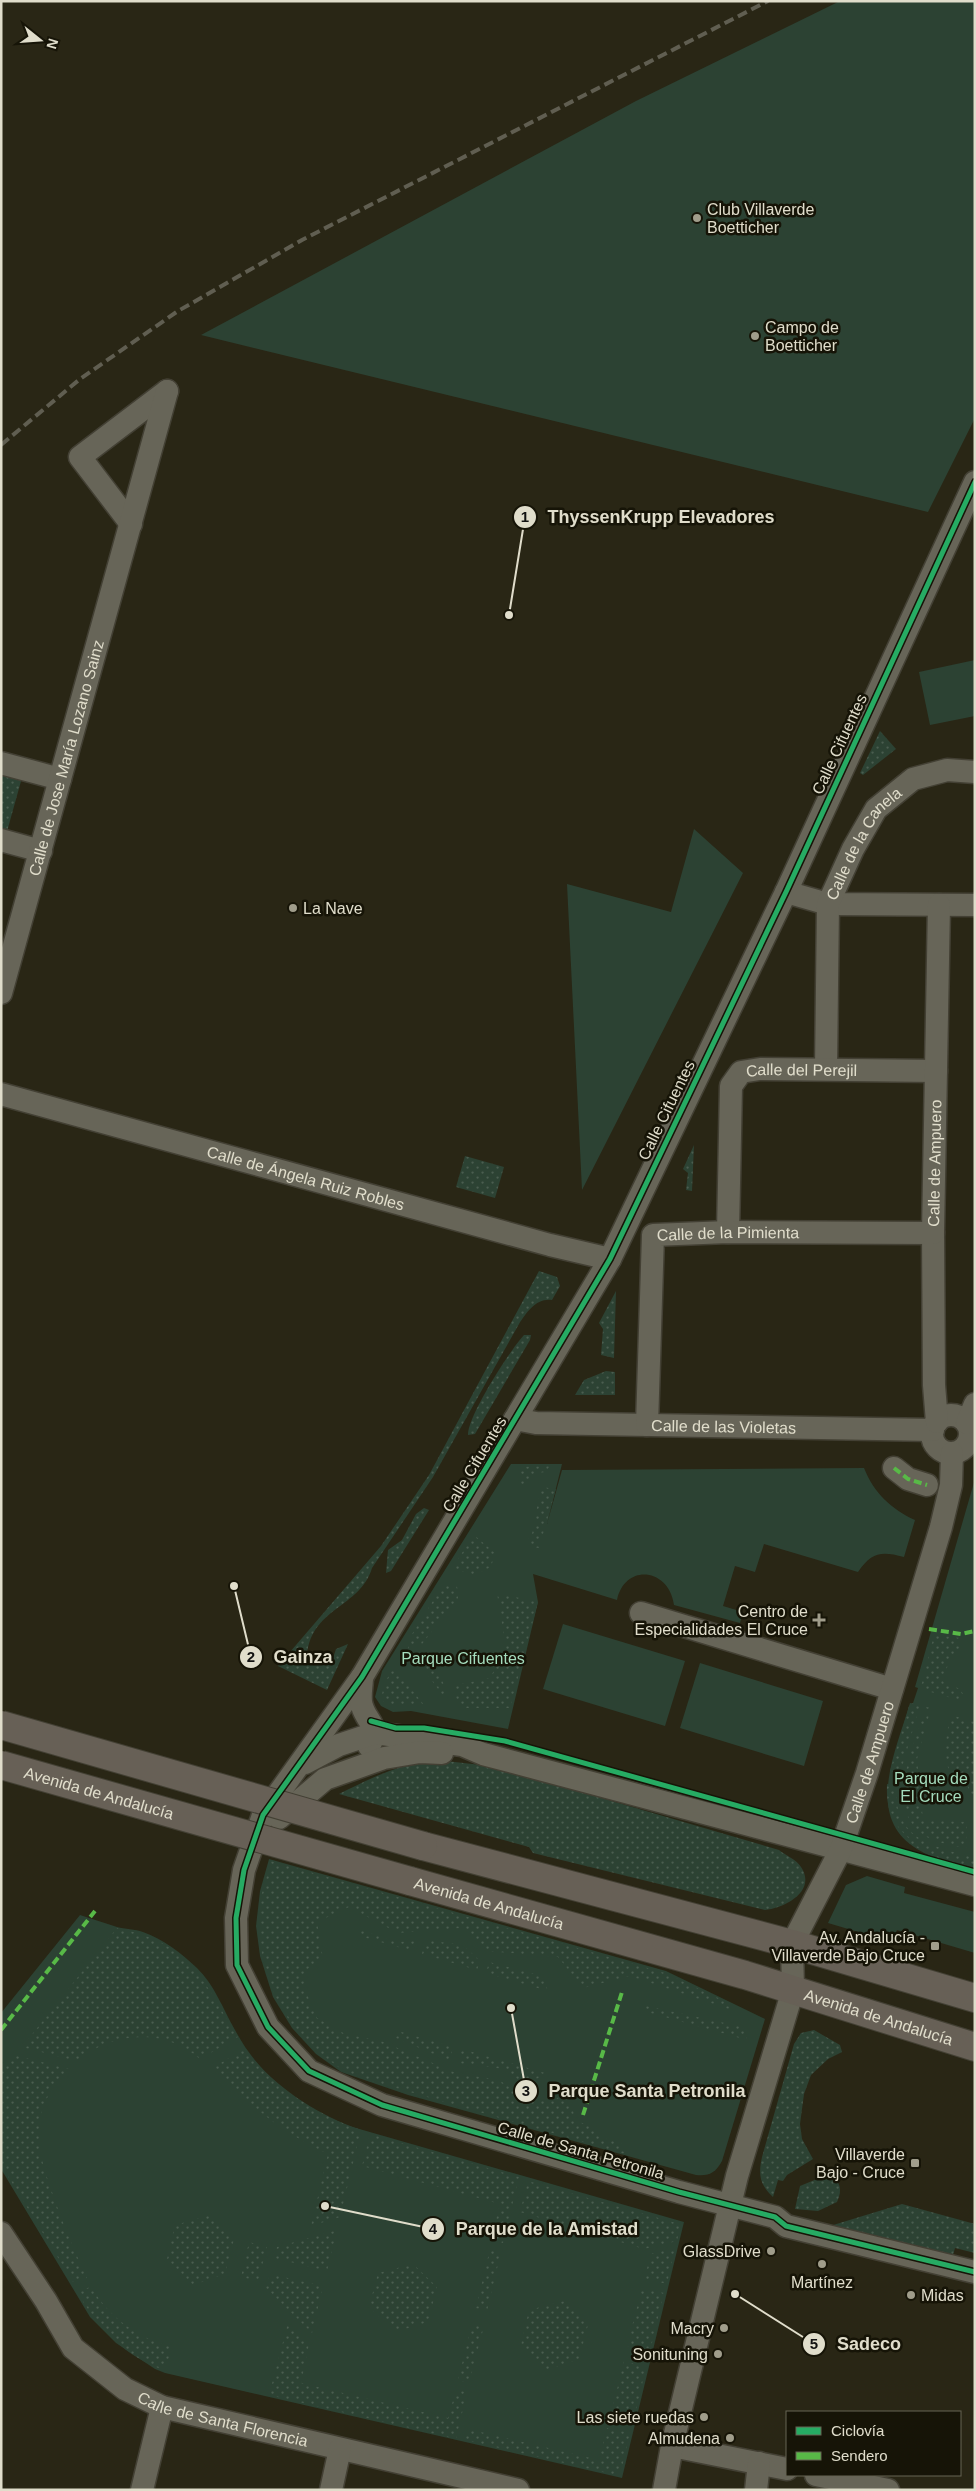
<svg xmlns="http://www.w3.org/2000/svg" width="976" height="2491" font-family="Arial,sans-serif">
	<defs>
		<pattern id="garden-dots" width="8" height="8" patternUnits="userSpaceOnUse" patternTransform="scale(1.25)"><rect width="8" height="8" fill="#2c4233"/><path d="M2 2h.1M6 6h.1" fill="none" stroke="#4a5d4f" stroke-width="1.8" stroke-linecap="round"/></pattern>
	</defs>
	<rect width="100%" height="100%" fill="#292615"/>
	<g fill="#2c4233">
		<path d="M 840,1 L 975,1 L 975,418 L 928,512 L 201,335 L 636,101 Z"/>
		<path d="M 975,660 L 975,716 L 930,725 L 919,672 Z"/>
		<path d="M 694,829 L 743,873 L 582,1190 L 567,884 L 671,912 Z"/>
		<path d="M 511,1464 L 562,1464 L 547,1524 L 562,1470 L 864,1468 C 874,1493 891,1509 915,1520 L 904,1557 C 881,1551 872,1552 858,1572 L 764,1544 L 755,1572 L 735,1566 L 723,1606 L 743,1612 L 740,1623 L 674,1605 C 669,1568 625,1563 617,1600 L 533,1574 L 538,1602 L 508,1729 L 411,1711 L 393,1712 L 381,1706 L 375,1697 L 382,1671 Z"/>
		<path d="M 975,1479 L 975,1868 C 956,1863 934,1860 917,1849 C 864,1817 896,1751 909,1706 L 913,1703 L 918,1688 L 915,1687 Z"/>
		<path d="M 563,1624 L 685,1661 L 665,1726 L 543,1689 Z"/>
		<path d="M 700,1663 L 823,1701 L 804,1766 L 680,1728 Z"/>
		<path d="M 269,1859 L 666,1971 L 765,2019 L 722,2161 C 715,2173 710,2176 696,2175 L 408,2095 L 341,2072 L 316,2054 L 292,2028 L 273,1997 L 260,1956 L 256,1926 L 260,1891 Z"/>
		<path d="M 867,1876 L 905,1887 L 904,1893 L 975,1912 L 975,1953 L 897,1930 L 892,1942 L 828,1923 L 846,1885 Z"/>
		<path d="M 80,1915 C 92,1919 105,1923 117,1927 C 125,1929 135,1929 143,1932 C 163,1939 181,1953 197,1968 C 214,1984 223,2009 235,2030 C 260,2077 300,2106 349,2126 L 684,2222 L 622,2478 L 165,2373 L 155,2369 L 116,2343 L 90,2317 L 1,2169 L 1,2013 Z"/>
	</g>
	<g fill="url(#garden-dots)">
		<path d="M 880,731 L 896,749 L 863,775 L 860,773 Z"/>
		<path d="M 1,767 L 23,774 L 6,835 L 1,834 Z"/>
		<path d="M 694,1145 L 692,1191 L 686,1190 L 688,1173 L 683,1169 Z"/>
		<path d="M 465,1156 L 504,1167 L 495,1198 L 456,1187 Z"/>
		<path d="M 539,1271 L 557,1277 L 560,1286 L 552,1300 C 536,1298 527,1312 519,1324 L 433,1477 L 372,1568 C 360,1608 312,1607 307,1655 L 312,1663 L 324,1665 L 333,1658 L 336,1649 L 348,1644 L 327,1690 L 278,1666 L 381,1546 L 429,1475 Z"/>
		<path d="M 616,1291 L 614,1358 L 601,1355 L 603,1329 L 599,1323 Z"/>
		<path d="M 524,1335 L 531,1335 L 530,1340 L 475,1434 L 468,1435 C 467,1417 510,1350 524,1335 Z"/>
		<path d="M 606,1371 L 615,1372 L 615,1395 L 575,1395 L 584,1380 Z"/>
		<path d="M 550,1466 L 545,1472 C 535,1473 530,1478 526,1486 L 521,1486 L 519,1467 Z"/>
		<path d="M 541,1487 L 556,1489 L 539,1548 L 531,1547 L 525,1544 L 532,1534 Z"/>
		<path d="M 424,1508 L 429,1510 L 391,1571 L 386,1573 L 388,1550 L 402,1540 L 416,1514 Z"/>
		<path d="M 474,1535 L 495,1553 L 491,1567 L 474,1575 L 452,1568 Z"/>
		<path d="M 443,1585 L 457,1586 L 458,1598 L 422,1644 L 408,1649 L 409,1639 Z"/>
		<path d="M 497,1593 L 538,1602 L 510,1708 L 460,1708 L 452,1686 L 490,1678 L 506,1648 Z"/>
		<path d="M 934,1635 L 961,1638 L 961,1651 L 950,1657 L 943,1682 L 960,1689 L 963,1694 L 962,1701 L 924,1690 L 921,1687 Z"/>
		<path d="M 428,1651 L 448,1693 L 444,1697 L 415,1658 Z"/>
		<path d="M 394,1667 L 424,1705 L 391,1706 L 381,1700 L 384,1684 Z"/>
		<path d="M 910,1703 L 920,1705 L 900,1774 L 890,1771 Z"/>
		<path d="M 926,1707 L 931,1708 L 917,1759 L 923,1820 L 967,1822 L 966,1849 C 952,1845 937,1843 925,1836 C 882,1808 915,1745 926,1707 Z"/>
		<path d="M 951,1715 L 975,1722 L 975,1774 L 972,1781 L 975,1782 L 975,1801 L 967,1795 C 971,1781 963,1772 949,1771 C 943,1751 946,1735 951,1715 Z"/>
		<path d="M 446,1761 L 481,1765 L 516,1773 L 779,1850 C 785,1855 797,1860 801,1867 C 817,1891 785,1908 765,1910 L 533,1853 L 529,1847 L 339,1794 C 378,1775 401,1762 446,1761 Z"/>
		<path d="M 887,1784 L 896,1786 C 894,1840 932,1846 975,1858 L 975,1868 L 931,1856 L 909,1843 L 911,1840 C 892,1824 886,1809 887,1784 Z"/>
		<path d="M 271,1861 L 665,1973 L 733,2005 L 732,2010 L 630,1976 L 583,1988 L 558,1957 L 487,1951 L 460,1928 L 398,1933 L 349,1907 L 317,1922 L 323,1959 L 306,1970 L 304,1987 L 317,2018 L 345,2034 L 381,2041 L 456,2073 L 499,2080 L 528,2100 L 569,2097 L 576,2121 L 594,2127 L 598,2136 L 625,2145 L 628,2155 L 365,2079 L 341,2069 L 318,2052 L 293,2027 L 275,1996 L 262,1955 L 259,1926 L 262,1893 Z"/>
		<path d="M 117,1928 C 191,1943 202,1979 238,2037 L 200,2059 C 163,2027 113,2032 76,2061 L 22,2047 Z"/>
		<path d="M 358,1929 L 396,1942 L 415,1941 L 412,1951 L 356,1935 Z"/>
		<path d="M 425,1940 L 463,1945 L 480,1961 L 477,1970 L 422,1954 Z"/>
		<path d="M 489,1962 L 542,1976 L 548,1991 L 486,1973 Z"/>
		<path d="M 642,2005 L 743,2027 L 747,2040 L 640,2010 Z"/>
		<path d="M 814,2030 L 840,2045 L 842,2052 L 828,2059 L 811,2075 L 804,2094 L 800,2124 L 802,2139 L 813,2159 L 787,2175 L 783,2181 L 778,2180 L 773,2197 C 760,2185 758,2175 762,2157 L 794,2044 L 801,2033 Z"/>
		<path d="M 398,2031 L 453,2047 L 450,2061 L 396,2038 Z"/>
		<path d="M 244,2049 C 277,2088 313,2113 361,2130 L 340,2217 L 311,2226 L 328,2154 C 283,2133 248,2105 214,2067 Z"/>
		<path d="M 462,2049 L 545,2073 L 527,2086 L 504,2069 L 458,2063 Z"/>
		<path d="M 14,2055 L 69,2069 C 29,2109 35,2143 52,2192 C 62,2222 74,2250 87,2278 L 73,2282 L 1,2165 L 1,2071 Z"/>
		<path d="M 370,2134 L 519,2177 L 503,2243 L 491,2240 L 500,2204 L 362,2166 Z"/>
		<path d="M 829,2174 C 840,2181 843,2189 837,2202 L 818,2211 L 795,2209 L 800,2186 Z"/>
		<path d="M 528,2181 L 676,2223 L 680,2227 L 677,2241 L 644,2249 L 520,2212 Z"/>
		<path d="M 902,2204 L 975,2224 L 975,2253 L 955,2248 L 953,2255 L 830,2226 Z"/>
		<path d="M 211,2215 L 234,2239 L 225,2274 L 193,2285 L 167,2259 L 175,2225 Z"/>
		<path d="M 337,2230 L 327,2271 L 274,2258 L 277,2247 Z"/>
		<path d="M 249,2242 L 267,2247 L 258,2281 L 241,2277 Z"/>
		<path d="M 675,2248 L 667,2284 L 645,2279 L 650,2254 Z"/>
		<path d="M 490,2249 L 501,2252 L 487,2311 L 476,2308 Z"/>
		<path d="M 413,2264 L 437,2287 L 428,2322 L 395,2332 L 369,2307 L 378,2273 Z"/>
		<path d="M 270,2274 L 323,2286 L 312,2333 L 266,2288 Z"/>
		<path d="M 91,2287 C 110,2318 137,2338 172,2347 L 165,2370 C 127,2359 95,2325 77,2291 Z"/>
		<path d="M 642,2288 L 664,2293 L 650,2351 L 627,2346 Z"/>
		<path d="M 564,2301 L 588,2325 L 579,2359 L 547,2370 L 521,2345 L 529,2310 Z"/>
		<path d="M 288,2323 L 309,2344 L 301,2383 L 448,2418 L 456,2390 L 467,2392 L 456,2439 L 269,2395 Z"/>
		<path d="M 472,2324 L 484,2326 L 469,2383 L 458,2380 Z"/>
		<path d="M 624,2361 L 646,2367 L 633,2424 L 610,2418 Z"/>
		<path d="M 607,2428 L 630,2433 L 620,2476 L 465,2440 L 468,2429 L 599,2460 Z"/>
	</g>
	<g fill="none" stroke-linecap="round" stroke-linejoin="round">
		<defs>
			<g id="minor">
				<path d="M 975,482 L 786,892 L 610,1259 L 362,1677 L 263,1815 L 244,1870 L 236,1918 L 237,1965 L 268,2027 L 309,2071 L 382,2105 L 679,2192 L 775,2217 L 786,2226 L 975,2272"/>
				<path d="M 131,524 L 80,457 L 167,391"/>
				<path d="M 1,763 L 60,779"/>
				<path d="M 1,840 L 41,851"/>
				<path d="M 786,892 L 828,904 L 975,905"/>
				<path id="s1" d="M 1,993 L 167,391"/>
				<path id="s2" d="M 826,1069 L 828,904 L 853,849 L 876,809 L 913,779 L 947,770 L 975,772"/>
				<path id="s3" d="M 1,1094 L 550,1245 L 610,1259"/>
				<path id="s4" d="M 728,1232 L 731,1086 L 741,1072 L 760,1069 L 936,1071"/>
				<circle cx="951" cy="1434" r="19"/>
				<path id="s5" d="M 515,1419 L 536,1423 L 933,1430"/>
				<path id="s6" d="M 937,1422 L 934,1385 L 933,1233 L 939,905"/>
				<path d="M 967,1423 L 975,1404"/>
				<path id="s7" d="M 647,1425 L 653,1235 L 728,1232 L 933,1233"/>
				<path d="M 894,1468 L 908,1479 L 927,1485"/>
				<path d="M 641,1613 L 892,1689"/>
				<path d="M 362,1677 C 362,1686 359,1698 362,1706 C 367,1723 381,1726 369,1746"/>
				<path d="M 305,1763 L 339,1745 L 375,1733 L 462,1745 L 483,1754 L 975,1885"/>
				<path d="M 279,1818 L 325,1779 L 384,1758 L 420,1752 L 442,1753"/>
				<path id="s8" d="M 1,2233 L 46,2301 L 73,2348 L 125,2389 L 162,2407 L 518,2490"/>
				<path d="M 672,2446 L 787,2469"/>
				<path d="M 816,2475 L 888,2490"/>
				<path d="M 142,2490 L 162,2407"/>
				<path d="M 331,2490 L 340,2449"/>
				<path id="s9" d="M 664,2490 L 672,2446 L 737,2176 L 793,1990 L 792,1944 L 841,1849 L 867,1773 L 941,1527 L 951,1485 L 952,1453"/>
				<path d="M 756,2490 L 759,2463"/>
			</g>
			<g id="major">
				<path d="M 423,1846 L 792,1944 L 975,1998"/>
				<path id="s10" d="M 410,1881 L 745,1975 L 975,2047"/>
			</g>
		</defs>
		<use href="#minor" stroke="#434034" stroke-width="25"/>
		<use href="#major" stroke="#434034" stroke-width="30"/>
		<use href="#minor" stroke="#676558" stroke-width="22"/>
		<use href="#major" stroke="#676056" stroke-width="28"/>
		<path stroke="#605e51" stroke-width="4" stroke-dasharray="10 5" stroke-linecap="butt" d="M 1,445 L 80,379 L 178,311 L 302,240 L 768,1"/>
		<defs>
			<g id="major-bridge">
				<path d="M 1,1725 L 423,1846"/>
				<path id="s11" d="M 1,1765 L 410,1881"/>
			</g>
		</defs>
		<use href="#major-bridge" stroke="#434034" stroke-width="30" stroke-linecap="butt"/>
		<use href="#major-bridge" stroke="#676056" stroke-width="28"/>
		<g stroke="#58b947" stroke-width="4" stroke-dasharray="8 4" stroke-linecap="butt">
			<path d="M 894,1468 L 908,1479 L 927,1485"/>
			<path d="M 929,1629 L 961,1634 L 975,1631"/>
			<path d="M 1,2030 L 95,1911"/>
			<path d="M 583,2115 L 622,1992"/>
		</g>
		<defs>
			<g id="cycleway">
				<path d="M 975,482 L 786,892 L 610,1259 L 362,1677 L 263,1815 L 244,1870 L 236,1918 L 237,1965 L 268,2027 L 309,2071 L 382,2105 L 679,2192 L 775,2217 L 786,2226 L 975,2272"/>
				<path d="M 371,1721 L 396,1728 L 424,1728 L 505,1741 L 975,1872"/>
			</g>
		</defs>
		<use href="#cycleway" stroke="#161407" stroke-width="8"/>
		<use href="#cycleway" stroke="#26ab63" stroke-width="5"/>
	</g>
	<g fill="#a09d8b" stroke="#161407" stroke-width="2">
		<circle cx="697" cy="218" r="5"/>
		<circle cx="755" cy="336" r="5"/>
		<circle cx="293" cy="908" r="5"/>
		<path d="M816.5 1612.5h5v5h5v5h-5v5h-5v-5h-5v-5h5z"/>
		<rect x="930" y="1941" width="10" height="10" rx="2.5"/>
		<rect x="910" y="2158" width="10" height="10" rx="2.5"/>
		<circle cx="771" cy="2251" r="5"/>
		<circle cx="822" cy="2264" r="5"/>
		<circle cx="911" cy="2295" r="5"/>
		<circle cx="724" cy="2328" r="5"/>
		<circle cx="718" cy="2354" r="5"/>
		<circle cx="704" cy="2417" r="5"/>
		<circle cx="730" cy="2438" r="5"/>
	</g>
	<g text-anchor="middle" stroke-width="5" stroke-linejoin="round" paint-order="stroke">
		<g font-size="16" fill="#e0ddcb" stroke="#161407" text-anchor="end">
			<text x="707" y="215" text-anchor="start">Club Villaverde<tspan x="707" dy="18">Boetticher</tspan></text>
			<text x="765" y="333" text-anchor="start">Campo de<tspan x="765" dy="18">Boetticher</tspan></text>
			<text x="303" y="914" text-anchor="start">La Nave</text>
			<text x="808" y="1617">Centro de<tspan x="808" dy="18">Especialidades El Cruce</tspan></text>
			<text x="925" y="1943">Av. Andalucía -<tspan x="925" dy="18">Villaverde Bajo Cruce</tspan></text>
			<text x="905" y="2160">Villaverde<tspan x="905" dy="18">Bajo - Cruce</tspan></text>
			<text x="761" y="2257">GlassDrive</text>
			<text x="822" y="2288" text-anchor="middle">Martínez</text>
			<text x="921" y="2301" text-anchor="start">Midas</text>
			<text x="714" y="2334">Macry</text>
			<text x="708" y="2360">Sonituning</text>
			<text x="694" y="2423">Las siete ruedas</text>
			<text x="720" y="2444">Almudena</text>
		</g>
		<g font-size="16" fill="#e0ddcb" stroke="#161407">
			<text transform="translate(839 744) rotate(-65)" y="6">Calle Cifuentes</text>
			<text dy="6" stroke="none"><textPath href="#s1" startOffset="244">Calle de Jose María Lozano Sainz</textPath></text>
			<text dy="6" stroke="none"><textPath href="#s2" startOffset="236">Calle de la Canela</textPath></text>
			<text dy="6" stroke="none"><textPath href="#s4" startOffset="224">Calle del Perejil</textPath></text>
			<text transform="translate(666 1110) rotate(-64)" y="6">Calle Cifuentes</text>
			<text dy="6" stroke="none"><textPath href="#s6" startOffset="259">Calle de Ampuero</textPath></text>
			<text dy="6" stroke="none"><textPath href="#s3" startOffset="316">Calle de Ángela Ruiz Robles</textPath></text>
			<text dy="6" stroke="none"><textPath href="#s7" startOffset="265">Calle de la Pimienta</textPath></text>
			<text dy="6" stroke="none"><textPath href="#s5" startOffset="209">Calle de las Violetas</textPath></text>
			<text transform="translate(474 1464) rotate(-59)" y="6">Calle Cifuentes</text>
			<text dy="6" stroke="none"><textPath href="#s9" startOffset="761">Calle de Ampuero</textPath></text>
			<text dy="6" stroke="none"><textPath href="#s11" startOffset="102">Avenida de Andalucía</textPath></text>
			<text dy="6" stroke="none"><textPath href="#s10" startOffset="82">Avenida de Andalucía</textPath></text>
			<text dy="6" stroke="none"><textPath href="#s10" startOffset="488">Avenida de Andalucía</textPath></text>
			<text transform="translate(581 2150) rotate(16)" y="6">Calle de Santa Petronila</text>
			<text dy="6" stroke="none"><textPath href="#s8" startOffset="305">Calle de Santa Florencia</textPath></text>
		</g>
		<g font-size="16" fill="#a5dcbd" stroke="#161407">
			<text x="463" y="1664">Parque Cifuentes</text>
			<text x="931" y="1784">Parque de<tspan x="931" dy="18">El Cruce</tspan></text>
		</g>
	</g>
	<path fill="none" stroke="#e0ddcb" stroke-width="2" d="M509 615L525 517M234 1586L251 1657M511 2008L526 2091M325 2206L433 2229M735 2294L814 2344"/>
	<g fill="#e0ddcb" stroke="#161407" stroke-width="2">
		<circle cx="509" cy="615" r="5"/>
		<circle cx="234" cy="1586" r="5"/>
		<circle cx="511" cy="2008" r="5"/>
		<circle cx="325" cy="2206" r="5"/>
		<circle cx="735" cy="2294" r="5"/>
		<circle cx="525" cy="517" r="12"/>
		<circle cx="251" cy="1657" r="12"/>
		<circle cx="526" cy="2091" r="12"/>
		<circle cx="433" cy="2229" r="12"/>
		<circle cx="814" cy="2344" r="12"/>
	</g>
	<g font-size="15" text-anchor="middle" font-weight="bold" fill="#111">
		<text x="525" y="522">1</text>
		<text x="251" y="1662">2</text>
		<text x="526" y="2096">3</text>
		<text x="433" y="2234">4</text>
		<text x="814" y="2349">5</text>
	</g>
	<g font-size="18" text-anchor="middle" font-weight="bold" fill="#e0ddcb" stroke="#161407" stroke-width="5" stroke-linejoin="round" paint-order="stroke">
		<text x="661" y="523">ThyssenKrupp Elevadores</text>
		<text x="303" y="1663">Gainza</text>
		<text x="647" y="2097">Parque Santa Petronila</text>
		<text x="547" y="2235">Parque de la Amistad</text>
		<text x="869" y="2350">Sadeco</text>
	</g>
	<rect width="976" height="2491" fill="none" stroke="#e0ddcb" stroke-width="5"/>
	<rect x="786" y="2411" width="175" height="65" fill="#161407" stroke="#676455"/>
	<rect x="796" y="2427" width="25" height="8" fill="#26ab63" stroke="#676455"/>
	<text x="831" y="2436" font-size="15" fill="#e0ddcb">Ciclovía</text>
	<rect x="796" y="2452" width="25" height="8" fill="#58b947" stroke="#676455"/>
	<text x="831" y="2461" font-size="15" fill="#e0ddcb">Sendero</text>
	<g transform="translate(40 40) rotate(107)" stroke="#161407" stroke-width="4" paint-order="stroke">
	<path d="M0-4L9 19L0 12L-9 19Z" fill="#e0ddcb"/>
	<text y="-8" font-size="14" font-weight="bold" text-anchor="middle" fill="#e0ddcb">N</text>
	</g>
</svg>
